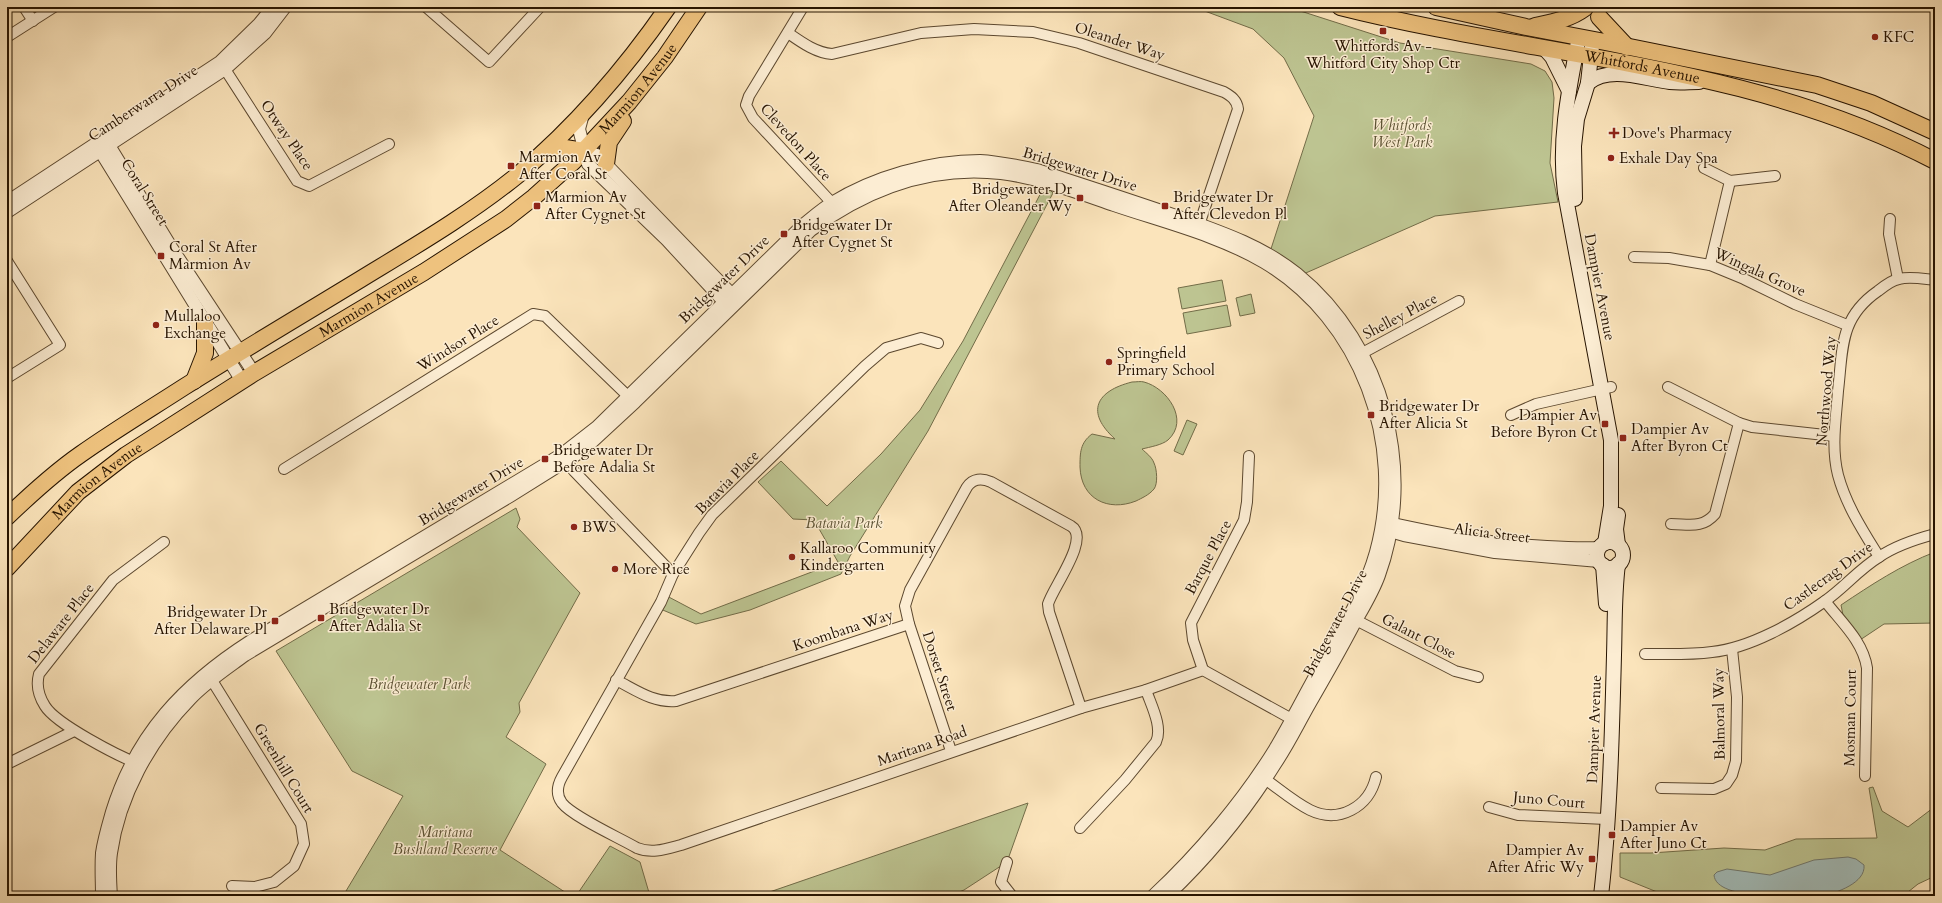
<svg xmlns="http://www.w3.org/2000/svg" width="1942" height="903" font-family="Cardo,serif">
	<rect width="100%" height="100%" fill="#fbe4bb"/>
	<filter id="stains"><feTurbulence type="fractalNoise" baseFrequency=".005" numOctaves="4"/><feColorMatrix values="0 0 0 0 .2 0 0 0 0 .09 0 0 0 0 .02 0 0 0 .5 -.17"/></filter>
	<radialGradient id="worn" r=".72"><stop offset=".6" stop-color="#630" stop-opacity="0"/><stop offset="1" stop-color="#630" stop-opacity=".3"/></radialGradient>
	<g fill="#bdc491" stroke="#726c48">
		<path d="M 1194,7 L 1288,7 L 1400,43 L 1531,64 L 1545,71 L 1552,82 L 1554,98 L 1550,163 L 1558,202 L 1435,216 L 1299,276 L 1269,255 L 1314,116 L 1284,58 L 1253,29 Z"/>
		<path d="M 1045,185 L 1053,193 L 928,431 L 850,556 L 841,574 L 750,610 L 696,624 L 658,608 L 665,595 L 701,614 L 838,562 L 814,520 L 793,519 L 758,482 L 781,461 L 827,506 L 881,454 L 920,410 L 963,341 Z"/>
		<path d="M 1222,280 L 1226,301 L 1182,309 L 1178,288 Z"/>
		<path d="M 1251,294 L 1255,313 L 1240,316 L 1236,298 Z"/>
		<path d="M 1227,305 L 1231,326 L 1187,334 L 1183,313 Z"/>
		<path d="M 1132,382 C 1136,382 1141,381 1144,382 C 1167,388 1190,420 1168,440 C 1162,445 1150,447 1142,449 C 1146,453 1152,457 1154,463 C 1157,469 1158,484 1154,489 C 1149,495 1142,498 1136,501 C 1108,512 1081,499 1080,467 C 1080,453 1080,443 1092,434 L 1115,439 C 1085,412 1096,391 1132,382 Z"/>
		<path d="M 1187,420 L 1197,424 L 1183,455 L 1174,451 Z"/>
		<path d="M 516,508 L 520,519 L 517,527 L 580,593 L 519,703 L 520,712 L 506,737 L 546,764 L 500,850 L 571,896 L 343,896 L 403,796 L 352,771 L 276,651 Z"/>
		<path d="M 1935,552 L 1935,623 L 1884,624 L 1860,640 L 1843,615 L 1841,605 C 1871,585 1901,565 1935,552 Z"/>
		<path d="M 1935,640 L 1935,876 L 1918,884 L 1903,896 L 1667,896 L 1620,877 L 1620,853 L 1651,853 L 1724,848 L 1765,850 L 1796,839 L 1877,838 L 1869,788 L 1873,787 L 1882,811 L 1908,827 L 1933,808 Z"/>
		<path d="M 1028,803 L 1007,862 L 964,890 L 949,896 L 758,896 Z"/>
		<path d="M 610,846 L 640,862 L 650,896 L 576,896 Z"/>
	</g>
	<path fill="#a2bcb9" stroke="#71796f" d="M 1848,857 L 1856,859 L 1864,865 C 1866,883 1836,893 1822,896 C 1802,896 1716,902 1714,875 L 1717,872 L 1727,869 L 1770,875 L 1814,860 Z"/>
	<g fill="none" stroke-linecap="round" stroke-linejoin="round">
		<defs>
			<g id="minor">
				<path d="M 24,7 L 33,21"/>
				<path d="M 426,7 L 489,62 L 540,7"/>
				<path d="M 803,7 L 749,96 L 746,105 L 753,118 L 832,203 L 835,210"/>
				<path d="M 788,33 C 801,42 816,53 832,54 L 921,33 L 974,29 L 1033,32 L 1079,43 L 1224,92 C 1231,96 1237,100 1238,109 L 1197,231"/>
				<path d="M 7,37 L 54,7"/>
				<path d="M 221,63 L 297,181 L 309,186 L 389,144"/>
				<path d="M 1704,168 L 1730,181 L 1775,176"/>
				<path d="M 1890,219 L 1889,234 L 1898,279"/>
				<path d="M 1634,257 L 1669,258 L 1710,265 L 1744,279 L 1795,304 L 1847,325"/>
				<path d="M 7,261 L 60,345 L 7,378"/>
				<path d="M 1710,265 L 1730,181"/>
				<path d="M 938,343 L 921,338 L 886,348 L 865,366 L 712,515 L 699,533 L 673,574 L 661,602 L 562,777 C 557,786 556,795 562,803 C 573,817 620,838 637,848 C 652,854 666,849 681,845 L 1081,708 L 1146,690 L 1203,670 L 1299,723"/>
				<path d="M 1355,357 L 1459,301"/>
				<path d="M 1668,387 L 1739,423 L 1752,427 L 1834,436"/>
				<path d="M 1511,415 L 1536,404 L 1611,387"/>
				<path d="M 561,455 L 574,471 L 673,574"/>
				<path d="M 284,469 L 533,314 L 545,316 L 633,401"/>
				<path d="M 1671,524 C 1689,524 1702,529 1715,514 L 1739,423"/>
				<path d="M 1879,557 C 1863,531 1846,505 1838,475 C 1831,447 1836,419 1838,391 C 1843,349 1839,318 1878,291 C 1883,287 1892,280 1899,279 C 1910,276 1924,279 1935,280"/>
				<path d="M 1825,601 C 1841,622 1863,641 1867,668 L 1865,776"/>
				<path d="M 1350,617 L 1455,671 L 1478,677"/>
				<path d="M 909,624 L 951,751"/>
				<path d="M 1645,654 C 1667,654 1690,655 1712,652 C 1750,648 1794,623 1825,601 C 1844,588 1859,569 1879,557 C 1895,546 1916,539 1935,534"/>
				<path d="M 1203,670 L 1193,640 L 1191,623 L 1244,520 L 1247,502 L 1249,456"/>
				<path d="M 208,674 L 301,824 L 304,844 L 294,866 L 274,882 L 255,887 L 232,886"/>
				<path d="M 616,680 C 636,690 653,703 676,701 L 909,624 L 905,606 L 910,590 L 967,487 C 973,478 982,478 991,482 L 1071,526 C 1091,538 1053,587 1048,604 L 1049,612 L 1081,708"/>
				<path d="M 7,764 L 74,731"/>
				<path d="M 139,764 C 118,756 56,724 45,706 C 38,695 36,685 39,674 L 113,580 L 164,542"/>
				<path d="M 1259,775 C 1276,786 1292,801 1310,810 C 1339,824 1369,807 1376,777"/>
				<path d="M 1661,788 L 1714,789 L 1726,784 L 1732,775 L 1736,761 L 1737,697 L 1732,649"/>
				<path d="M 1489,807 L 1518,815 L 1606,819"/>
				<path d="M 1080,828 L 1125,780 L 1156,742 C 1163,727 1151,705 1146,690"/>
				<path d="M 1007,862 L 1001,882 L 1012,896"/>
			</g>
			<g id="tertiary">
				<path d="M 583,114 L 579,129 L 588,164 L 667,240 L 728,306"/>
				<path d="M 105,139 L 171,247 L 254,373"/>
				<path d="M 96,144 L 242,381"/>
				<path d="M 584,151 L 597,155 L 737,300"/>
				<path d="M 7,202 L 220,62 L 259,24 L 273,7"/>
				<path d="M 7,212 L 225,69 L 265,33 L 285,7"/>
				<path d="M 1385,524 L 1393,524 C 1444,535 1494,545 1547,547 C 1564,548 1582,549 1599,548"/>
				<path d="M 1383,529 L 1404,535 L 1495,552 L 1599,561"/>
				<path d="M 102,896 C 102,882 101,868 102,853 C 104,839 108,826 112,812 C 136,734 184,684 251,641 L 561,455 L 597,427 L 803,225 C 812,218 822,209 832,203 C 874,177 930,161 980,161 C 999,162 1018,166 1037,170 C 1083,185 1130,200 1176,216 C 1218,231 1261,245 1297,274 C 1384,345 1417,470 1379,575 C 1373,592 1363,608 1354,624 C 1340,651 1325,677 1310,703 C 1298,724 1288,745 1275,764 C 1245,812 1207,858 1167,896"/>
				<path d="M 111,896 C 110,882 109,867 111,853 C 119,796 150,740 190,699 C 206,682 226,669 245,655 L 510,496 L 582,451 L 635,402 L 811,230 C 867,189 931,165 1001,173 C 1040,178 1077,192 1114,205 C 1164,222 1218,235 1264,262 C 1361,320 1406,443 1376,552 C 1364,595 1339,634 1317,673 C 1303,698 1290,724 1275,749 C 1243,801 1198,854 1153,896"/>
			</g>
			<g id="secondary">
				<path d="M 1579,37 C 1569,89 1558,140 1565,193 L 1611,440 L 1611,506 L 1605,543"/>
				<path d="M 1544,48 L 1552,57 L 1569,91"/>
				<path d="M 1588,83 C 1610,65 1644,79 1670,82 C 1680,83 1689,82 1699,82"/>
				<path d="M 1575,199 L 1574,146 L 1577,119 L 1588,83 L 1592,46"/>
				<circle cx="1610" cy="555" r="13"/>
				<path d="M 1618,545 L 1616,529 L 1618,515"/>
				<path d="M 1603,565 L 1606,604"/>
				<path d="M 1601,896 C 1610,817 1612,735 1614,655 C 1615,625 1614,595 1618,564"/>
			</g>
			<g id="primary">
				<path id="s1" d="M 1340,7 C 1538,57 1751,64 1935,161"/>
				<path d="M 1436,7 L 1526,27 L 1605,42 L 1817,85 L 1871,103 L 1935,132"/>
				<path d="M 1599,17 L 1627,47"/>
				<path d="M 1535,26 C 1554,22 1570,19 1585,8"/>
			</g>
			<g id="trunk">
				<path d="M 543,153 L 565,148 L 584,151"/>
				<path d="M 606,164 L 609,142 L 623,121"/>
				<path d="M 194,381 L 205,353 L 205,322"/>
				<path d="M 7,517 C 31,494 55,472 81,454 C 115,430 150,409 184,387 C 243,350 302,315 361,279 C 415,246 470,214 519,174 C 577,125 625,69 668,7"/>
				<path id="s2" d="M 7,568 L 78,492 L 126,455 L 254,373 L 424,272 L 506,219 L 534,197 L 573,162 L 629,102 L 665,57 L 699,7"/>
			</g>
		</defs>
		<use href="#minor" stroke="#5c482f" stroke-width="12"/>
		<use href="#tertiary" stroke="#5c482f" stroke-width="14"/>
		<use href="#secondary" stroke="#271400" stroke-width="16"/>
		<use href="#primary" stroke="#271400" stroke-width="18"/>
		<use href="#trunk" stroke="#271400" stroke-width="18"/>
		<use href="#minor" stroke="#fcedd3" stroke-width="10"/>
		<use href="#tertiary" stroke="#fcedd3" stroke-width="12"/>
		<use href="#secondary" stroke="#fcedd3" stroke-width="14"/>
		<use href="#primary" stroke="#eec27e" stroke-width="16"/>
		<use href="#trunk" stroke="#eec27e" stroke-width="16"/>
	</g>
	<g fill="#8f2418" stroke="#fcedd3" stroke-width="1.5">
		<rect x="1379" y="27" width="8" height="8" rx="2"/>
		<circle cx="1875" cy="37" r="4"/>
		<path d="M1612 127h4v4h4v4h-4v4h-4v-4h-4v-4h4z"/>
		<circle cx="1611" cy="158" r="4"/>
		<rect x="507" y="162" width="8" height="8" rx="2"/>
		<rect x="1076" y="194" width="8" height="8" rx="2"/>
		<rect x="533" y="202" width="8" height="8" rx="2"/>
		<rect x="1161" y="202" width="8" height="8" rx="2"/>
		<rect x="780" y="230" width="8" height="8" rx="2"/>
		<rect x="157" y="252" width="8" height="8" rx="2"/>
		<circle cx="156" cy="325" r="4"/>
		<circle cx="1109" cy="362" r="4"/>
		<rect x="1367" y="411" width="8" height="8" rx="2"/>
		<rect x="1601" y="420" width="8" height="8" rx="2"/>
		<rect x="1619" y="434" width="8" height="8" rx="2"/>
		<rect x="541" y="455" width="8" height="8" rx="2"/>
		<circle cx="574" cy="527" r="4"/>
		<circle cx="792" cy="557" r="4"/>
		<circle cx="615" cy="569" r="4"/>
		<rect x="317" y="614" width="8" height="8" rx="2"/>
		<rect x="271" y="617" width="8" height="8" rx="2"/>
		<rect x="1608" y="831" width="8" height="8" rx="2"/>
		<rect x="1588" y="855" width="8" height="8" rx="2"/>
	</g>
	<g text-anchor="middle" stroke-width="3" stroke-linejoin="round" paint-order="stroke">
		<g font-size="15" fill="#271400" stroke="#fcedd3" text-anchor="start">
			<text x="1883" y="42">KFC</text>
			<text x="1383" y="51" text-anchor="middle">Whitfords Av -<tspan x="1383" dy="17">Whitford City Shop Ctr</tspan></text>
			<text x="1622" y="138">Dove's Pharmacy</text>
			<text x="519" y="162">Marmion Av<tspan x="519" dy="17">After Coral St</tspan></text>
			<text x="1619" y="163">Exhale Day Spa</text>
			<text x="1072" y="194" text-anchor="end">Bridgewater Dr<tspan x="1072" dy="17">After Oleander Wy</tspan></text>
			<text x="545" y="202">Marmion Av<tspan x="545" dy="17">After Cygnet St</tspan></text>
			<text x="1173" y="202">Bridgewater Dr<tspan x="1173" dy="17">After Clevedon Pl</tspan></text>
			<text x="792" y="230">Bridgewater Dr<tspan x="792" dy="17">After Cygnet St</tspan></text>
			<text x="169" y="252">Coral St After<tspan x="169" dy="17">Marmion Av</tspan></text>
			<text x="164" y="321">Mullaloo<tspan x="164" dy="17">Exchange</tspan></text>
			<text x="1117" y="358">Springfield<tspan x="1117" dy="17">Primary School</tspan></text>
			<text x="1379" y="411">Bridgewater Dr<tspan x="1379" dy="17">After Alicia St</tspan></text>
			<text x="1597" y="420" text-anchor="end">Dampier Av<tspan x="1597" dy="17">Before Byron Ct</tspan></text>
			<text x="1631" y="434">Dampier Av<tspan x="1631" dy="17">After Byron Ct</tspan></text>
			<text x="553" y="455">Bridgewater Dr<tspan x="553" dy="17">Before Adalia St</tspan></text>
			<text x="582" y="532">BWS</text>
			<text x="800" y="553">Kallaroo Community<tspan x="800" dy="17">Kindergarten</tspan></text>
			<text x="623" y="574">More Rice</text>
			<text x="329" y="614">Bridgewater Dr<tspan x="329" dy="17">After Adalia St</tspan></text>
			<text x="267" y="617" text-anchor="end">Bridgewater Dr<tspan x="267" dy="17">After Delaware Pl</tspan></text>
			<text x="1620" y="831">Dampier Av<tspan x="1620" dy="17">After Juno Ct</tspan></text>
			<text x="1584" y="855" text-anchor="end">Dampier Av<tspan x="1584" dy="17">After Afric Wy</tspan></text>
		</g>
		<g font-size="15" fill="#271400" stroke="#fcedd3">
			<text transform="translate(1120 41) rotate(18)" y="5">Oleander Way</text>
			<text dy="5" stroke="none"><textPath href="#s1" startOffset="308">Whitfords Avenue</textPath></text>
			<text dy="5" stroke="none"><textPath href="#s2" startOffset="798">Marmion Avenue</textPath></text>
			<text transform="translate(143 103) rotate(-33)" y="5">Camberwarra Drive</text>
			<text transform="translate(287 135) rotate(56)" y="5">Otway Place</text>
			<text transform="translate(796 142) rotate(48)" y="5">Clevedon Place</text>
			<text transform="translate(1080 169) rotate(17)" y="5">Bridgewater Drive</text>
			<text transform="translate(145 192) rotate(58)" y="5">Coral Street</text>
			<text transform="translate(1760 272) rotate(24)" y="5">Wingala Grove</text>
			<text transform="translate(724 279) rotate(-44)" y="5">Bridgewater Drive</text>
			<text transform="translate(1600 287) rotate(79)" y="5">Dampier Avenue</text>
			<text dy="5" stroke="none"><textPath href="#s2" startOffset="450">Marmion Avenue</textPath></text>
			<text transform="translate(1400 316) rotate(-28)" y="5">Shelley Place</text>
			<text transform="translate(458 343) rotate(-32)" y="5">Windsor Place</text>
			<text transform="translate(1826 391) rotate(-85)" y="5">Northwood Way</text>
			<text dy="5" stroke="none"><textPath href="#s2" startOffset="126">Marmion Avenue</textPath></text>
			<text transform="translate(727 482) rotate(-45)" y="5">Batavia Place</text>
			<text transform="translate(471 491) rotate(-31)" y="5">Bridgewater Drive</text>
			<text transform="translate(1492 533) rotate(7)" y="5">Alicia Street</text>
			<text transform="translate(1208 557) rotate(-62)" y="5">Barque Place</text>
			<text transform="translate(1828 576) rotate(-36)" y="5">Castlecrag Drive</text>
			<text transform="translate(61 623) rotate(-52)" y="5">Delaware Place</text>
			<text transform="translate(1335 623) rotate(-62)" y="5">Bridgewater Drive</text>
			<text transform="translate(843 630) rotate(-18)" y="5">Koombana Way</text>
			<text transform="translate(1419 636) rotate(27)" y="5">Galant Close</text>
			<text transform="translate(940 671) rotate(72)" y="5">Dorset Street</text>
			<text transform="translate(1719 714) rotate(-91)" y="5">Balmoral Way</text>
			<text transform="translate(1850 718) rotate(-89)" y="5">Mosman Court</text>
			<text transform="translate(1594 729) rotate(-88)" y="5">Dampier Avenue</text>
			<text transform="translate(922 746) rotate(-19)" y="5">Maritana Road</text>
			<text transform="translate(284 768) rotate(59)" y="5">Greenhill Court</text>
			<text transform="translate(1549 800) rotate(5)" y="5">Juno Court</text>
		</g>
		<g font-size="15" font-style="italic" fill="#5c5233" stroke="#fcedd3">
			<text x="1402" y="130">Whitfords<tspan x="1402" dy="17">West Park</tspan></text>
			<text x="844" y="528">Batavia Park</text>
			<text x="419" y="689">Bridgewater Park</text>
			<text x="445" y="837">Maritana<tspan x="445" dy="17">Bushland Reserve</tspan></text>
		</g>
	</g>
	<rect width="1942" height="903" fill="none" stroke="#fbe4bb" stroke-width="24"/>
	<rect x="8" y="8" width="1926" height="887" fill="none" stroke="#271400" stroke-width="2"/>
	<rect x="12" y="12" width="1918" height="879" fill="none" stroke="#271400"/>
	<rect width="100%" height="100%" filter="url(#stains)"/>
	<rect width="100%" height="100%" fill="url(#worn)"/>
</svg>
